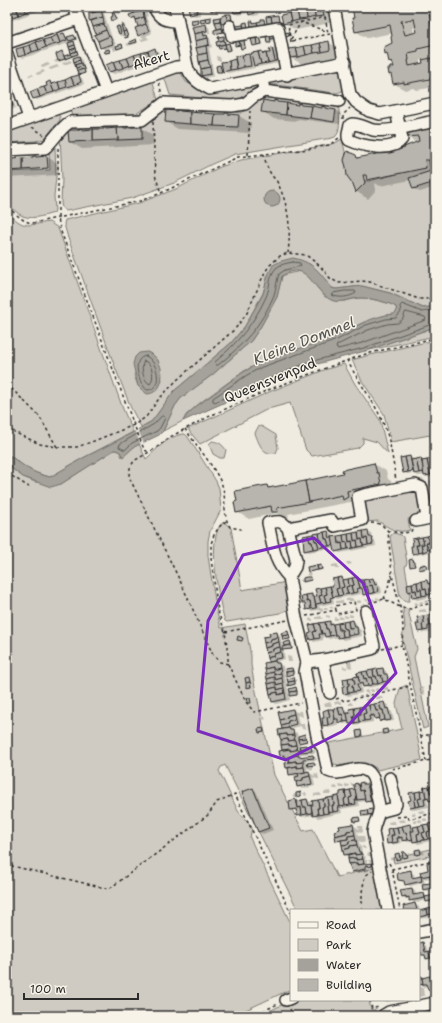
<svg xmlns="http://www.w3.org/2000/svg" width="442" height="1023" font-family="'Shantell Sans',sans-serif">
	<rect width="100%" height="100%" fill="#efebe0"/>
	<filter id="ink" filterUnits="userSpaceOnUse"><feTurbulence type="fractalNoise" baseFrequency=".025" numOctaves="2"/><feDisplacementMap in="SourceGraphic" scale="8" xChannelSelector="R" yChannelSelector="G"/><feConvolveMatrix kernelMatrix="1 2 1 2 8 2 1 2 1" color-interpolation-filters="sRGB"/></filter>
	<g filter="url(#ink)">
		<g fill="#cfcbc2" stroke="#7d7b76" fill-rule="evenodd">
			<path d="M 334,69 L 339,71 C 341,75 346,87 342,91 C 340,92 337,93 335,93 L 269,84 L 268,82 Z"/>
			<path d="M 180,71 L 186,82 L 209,95 L 257,85 L 257,87 L 238,100 L 233,101 L 170,95 L 164,76 Z"/>
			<path d="M 152,79 L 158,100 L 134,115 L 81,118 L 72,116 L 70,109 Z"/>
			<path d="M 260,94 L 338,102 C 339,110 342,132 335,137 C 333,138 328,139 325,139 L 235,154 L 212,164 L 174,183 L 132,198 L 66,211 L 62,208 L 61,203 L 62,179 L 60,135 L 68,126 L 136,123 L 168,105 L 229,110 L 241,113 L 251,106 Z"/>
			<path d="M 57,113 L 60,117 L 60,120 L 44,139 L 35,141 L 7,143 L 7,129 Z"/>
			<path d="M 342,139 L 352,180 L 369,181 L 425,167 L 424,160 L 435,146 L 435,306 L 423,308 L 390,293 L 362,286 L 336,289 L 332,288 L 310,264 L 268,275 L 263,293 L 245,326 L 231,343 L 174,391 L 152,421 L 141,427 L 131,408 L 115,367 L 68,238 L 64,224 L 65,220 L 139,203 L 176,189 L 220,167 L 241,160 L 328,145 L 335,143 ZM 147,352 L 153,355 L 158,360 L 162,381 L 157,390 L 142,390 L 138,386 L 134,375 Z"/>
			<path d="M 55,145 L 56,177 L 54,196 L 55,210 L 54,213 C 43,216 29,221 19,214 C 15,211 11,207 7,203 L 7,172 L 50,170 L 49,152 Z"/>
			<path d="M 7,211 C 24,230 27,225 49,222 L 58,228 L 123,409 L 133,432 L 83,458 L 50,477 C 28,472 24,465 7,454 Z"/>
			<path d="M 301,271 L 306,274 L 325,297 L 344,301 L 359,298 L 367,298 L 392,304 L 396,307 L 397,311 L 395,314 L 386,315 L 364,322 L 336,336 L 260,363 L 244,371 L 201,402 L 186,415 L 183,421 L 163,431 L 175,406 L 181,398 L 212,375 L 251,341 L 261,326 L 277,297 L 282,276 L 287,274 Z"/>
			<path d="M 435,327 L 435,336 L 365,351 Z"/>
			<path d="M 435,340 L 435,459 L 430,435 L 391,442 L 384,414 L 362,381 L 352,360 L 366,356 Z"/>
			<path d="M 344,364 L 355,384 L 380,420 L 388,454 L 377,442 L 363,438 L 363,443 L 358,448 L 312,456 L 306,450 L 290,403 L 268,409 L 200,444 L 189,431 L 189,428 L 194,426 L 269,392 L 324,370 Z"/>
			<path d="M 261,426 L 276,435 L 278,448 L 276,453 C 263,456 259,444 255,433 L 258,427 Z"/>
			<path d="M 182,434 L 185,434 L 188,437 L 216,481 L 219,488 L 221,510 L 210,531 L 208,541 L 208,556 L 217,613 L 221,628 L 245,624 L 251,656 L 251,665 L 254,682 L 274,775 L 303,831 L 313,829 L 337,877 L 374,868 L 385,910 L 298,910 L 225,765 L 221,767 L 219,771 L 238,811 L 252,827 L 250,838 L 291,924 L 291,989 L 233,1016 L 7,1016 L 7,465 L 23,477 L 35,482 L 61,484 L 114,450 L 116,450 L 120,452 L 122,457 L 132,448 L 139,444 L 146,459 C 156,450 167,437 182,434 Z"/>
			<path d="M 212,441 C 219,442 222,444 226,450 L 224,458 L 220,458 L 213,454 L 209,444 Z"/>
			<path d="M 415,488 L 417,490 L 422,516 L 408,519 L 410,530 C 397,534 389,528 378,521 L 366,522 L 362,500 Z"/>
			<path d="M 224,522 L 231,528 L 242,590 L 287,582 L 292,608 L 280,613 L 227,622 L 225,621 C 219,604 205,532 224,522 Z"/>
			<path d="M 394,533 L 401,535 L 403,537 L 407,563 L 405,567 L 410,595 L 409,601 L 405,601 L 400,597 L 390,537 L 392,534 Z"/>
			<path d="M 405,608 L 408,610 L 417,649 L 414,657 L 428,727 L 423,729 L 402,637 L 405,627 L 403,609 Z"/>
			<path d="M 407,685 L 422,760 L 377,770 L 376,768 C 360,757 348,770 331,763 L 324,744 L 402,729 L 396,704 L 400,688 Z"/>
			<path d="M 435,848 L 435,855 L 394,863 L 393,858 Z"/>
			<path d="M 291,1000 L 369,1000 L 371,1010 L 375,1010 L 376,1016 L 260,1016 Z"/>
		</g>
		<g fill="#a4a29a" stroke="#74726e">
			<circle cx="272" cy="199" r="8"/>
			<path d="M 293,258 C 314,262 320,273 332,288 L 336,289 L 362,286 L 390,293 L 423,308 L 435,306 L 435,327 L 365,351 L 310,366 L 259,387 L 183,421 C 189,410 202,402 212,395 C 228,383 243,371 260,363 C 285,352 311,346 335,336 C 356,328 370,316 394,314 L 397,311 L 396,307 C 388,302 367,297 358,298 C 349,299 339,304 331,300 C 312,290 308,259 282,276 L 277,297 L 261,326 L 251,341 L 212,375 L 181,398 L 175,406 L 163,431 L 159,435 L 134,447 L 123,457 L 120,452 L 116,450 L 114,450 L 61,484 L 51,487 L 23,477 L 7,465 L 7,454 C 24,465 28,472 50,477 L 83,458 L 134,432 L 152,421 L 174,391 L 231,343 L 245,326 L 263,294 L 268,275 L 273,265 L 281,261 Z"/>
			<path d="M 147,352 C 151,354 154,355 157,359 C 165,371 164,393 147,394 L 138,386 L 133,364 L 135,357 L 139,353 Z"/>
		</g>
		<path fill="#efebe0" d="M 137,427 L 144,444 L 141,445 L 134,430 Z"/>
		<g fill="#0003" fill-rule="evenodd">
			<path d="M 7,7 L 50,7 L 10,21 L 7,19 Z"/>
			<path d="M 87,7 L 102,7 L 112,38 L 114,40 L 117,47 L 122,45 L 124,47 L 114,51 L 112,47 L 107,49 L 111,52 L 107,54 L 105,53 L 107,51 L 101,47 Z"/>
			<path d="M 129,7 L 143,7 L 146,10 L 148,16 L 146,17 L 152,33 L 146,36 L 149,39 L 142,41 L 140,39 L 144,38 L 139,35 L 140,28 L 137,20 L 132,18 L 135,14 L 134,12 L 129,10 Z"/>
			<path d="M 189,7 L 221,7 L 221,11 L 216,12 L 212,9 L 200,11 L 200,15 L 195,16 L 191,14 Z"/>
			<path d="M 226,7 L 279,7 L 280,10 L 274,11 L 270,8 L 258,11 L 259,15 L 253,16 L 249,13 L 238,15 L 234,13 L 234,8 L 229,9 Z"/>
			<path d="M 353,7 L 365,7 L 369,9 L 381,7 L 435,7 L 435,54 L 429,55 L 429,58 L 420,60 L 420,65 L 424,64 L 423,61 L 435,60 L 435,87 L 417,90 L 413,88 L 405,90 L 393,83 L 392,75 L 390,74 L 395,67 L 394,64 L 390,61 L 388,54 L 386,53 L 393,44 L 393,33 L 367,38 L 355,31 L 355,19 ZM 417,27 L 418,33 L 414,34 L 413,28 Z"/>
			<path d="M 322,8 L 333,14 L 335,22 L 296,30 L 284,23 Z"/>
			<path d="M 118,9 L 121,15 L 115,13 L 118,20 L 115,21 L 113,20 L 114,17 L 112,11 L 117,13 L 116,10 Z"/>
			<path d="M 231,15 L 232,15 L 233,22 L 222,24 L 224,32 L 215,33 L 218,30 L 215,19 Z"/>
			<path d="M 278,16 L 279,17 L 280,22 L 270,24 L 268,23 Z"/>
			<path d="M 121,23 L 124,24 L 129,38 L 127,38 L 125,36 L 120,36 L 117,25 L 122,26 Z"/>
			<path d="M 205,25 L 209,27 L 210,33 L 206,33 L 207,36 L 210,38 L 212,47 L 209,48 L 214,76 L 205,78 L 202,75 L 193,27 Z"/>
			<path d="M 64,34 L 68,38 L 74,36 L 76,37 L 77,40 L 72,41 L 75,43 L 79,55 L 56,63 L 54,61 L 59,59 L 62,52 L 65,57 L 72,54 L 69,43 L 23,58 L 19,56 Z"/>
			<path d="M 223,37 L 225,38 L 226,45 L 231,45 L 232,50 L 229,51 L 227,49 L 220,49 L 218,42 L 220,42 L 219,38 Z"/>
			<path d="M 260,38 L 262,39 L 263,45 L 254,45 Z"/>
			<path d="M 136,40 L 138,43 L 128,46 L 126,44 Z"/>
			<path d="M 243,41 L 245,42 L 246,48 L 243,49 L 241,46 L 236,46 Z"/>
			<path d="M 328,42 L 340,49 L 342,57 L 302,64 L 291,58 Z"/>
			<path d="M 155,49 L 158,51 L 161,58 L 114,74 L 110,72 L 108,66 Z"/>
			<path d="M 262,52 L 266,54 L 271,53 L 285,62 L 258,67 L 254,65 L 255,68 L 228,73 L 226,72 L 226,70 L 218,71 L 220,66 L 223,68 L 223,63 L 237,60 L 249,55 L 253,57 Z"/>
			<path d="M 216,56 L 220,57 L 221,61 L 217,61 Z"/>
			<path d="M 79,57 L 81,58 L 86,73 L 80,75 L 74,59 Z"/>
			<path d="M 70,60 L 72,62 L 64,65 L 62,63 Z"/>
			<path d="M 48,63 L 50,65 L 43,68 L 41,67 L 41,65 Z"/>
			<path d="M 57,65 L 59,67 L 51,70 L 49,69 L 49,68 Z"/>
			<path d="M 43,70 L 45,72 L 38,75 L 36,74 L 36,73 Z"/>
			<path d="M 32,74 L 34,76 L 29,76 L 28,75 Z"/>
			<path d="M 78,76 L 82,78 L 84,84 L 37,100 L 34,98 L 49,86 L 50,82 L 53,84 Z"/>
			<path d="M 10,100 L 14,102 L 16,108 L 7,111 L 7,101 Z"/>
			<path d="M 277,102 L 280,104 L 299,106 L 301,105 L 304,107 L 323,109 L 325,108 L 336,110 L 341,114 L 340,124 L 298,119 L 297,121 L 274,119 L 263,112 Z"/>
			<path d="M 182,112 L 202,114 L 204,112 L 207,114 L 226,115 L 228,114 L 231,116 L 239,116 L 251,123 L 250,133 L 178,129 L 166,122 Z"/>
			<path d="M 435,127 L 435,187 L 420,192 L 414,189 L 411,180 L 380,186 L 375,183 L 376,190 L 368,199 L 357,192 L 354,183 L 348,152 L 359,158 L 406,149 L 417,143 L 407,137 Z"/>
			<path d="M 105,128 L 108,129 L 141,128 L 153,135 L 154,145 L 82,149 L 70,142 L 82,129 L 84,131 L 105,130 Z"/>
			<path d="M 36,157 L 38,158 L 47,157 L 59,164 L 59,175 L 7,178 L 7,160 L 12,158 L 14,159 L 34,158 Z"/>
			<path d="M 410,457 L 414,459 L 421,459 L 425,461 L 432,460 L 435,462 L 435,476 L 429,478 L 425,475 L 418,476 L 414,473 L 407,474 L 404,472 L 401,459 Z"/>
			<path d="M 374,464 L 386,471 L 388,479 L 391,481 L 393,490 L 358,497 L 355,506 L 350,502 L 288,514 L 289,518 L 285,518 L 277,513 L 249,519 L 237,512 L 267,486 L 272,488 L 344,474 Z"/>
			<path d="M 423,479 L 425,481 L 418,481 L 417,480 Z"/>
			<path d="M 430,480 L 432,481 L 433,487 L 430,487 L 429,481 Z"/>
			<path d="M 367,531 L 371,533 L 372,538 L 375,540 L 376,546 L 340,553 L 336,551 L 335,547 L 309,552 L 305,550 L 328,532 L 333,534 L 333,538 Z"/>
			<path d="M 435,535 L 435,551 L 417,555 L 413,553 Z"/>
			<path d="M 346,562 L 350,562 L 352,564 L 348,565 Z"/>
			<path d="M 424,563 L 428,569 L 422,570 L 420,569 L 421,564 Z"/>
			<path d="M 337,564 L 338,565 L 339,569 L 336,569 L 336,567 L 332,567 L 332,565 Z"/>
			<path d="M 321,566 L 323,570 L 310,572 L 311,576 L 307,575 L 307,573 L 310,573 L 309,568 Z"/>
			<path d="M 309,578 L 310,581 L 300,582 L 300,580 Z"/>
			<path d="M 342,578 L 346,580 L 358,578 L 362,581 L 373,579 L 377,581 L 378,585 L 381,587 L 382,593 L 368,596 L 364,594 L 363,590 L 361,590 L 361,594 L 336,599 L 335,596 L 333,596 L 334,603 L 319,606 L 320,608 L 323,609 L 323,611 L 321,612 L 319,610 L 311,611 L 307,609 L 306,604 L 303,602 L 311,595 L 315,598 L 334,586 Z"/>
			<path d="M 427,581 L 431,584 L 435,583 L 435,596 L 417,600 L 413,598 L 412,593 L 409,591 Z"/>
			<path d="M 376,597 L 379,598 L 380,600 L 376,599 Z"/>
			<path d="M 352,598 L 354,601 L 346,601 L 346,599 Z"/>
			<path d="M 371,598 L 374,599 L 375,601 L 371,600 Z"/>
			<path d="M 365,599 L 369,600 L 370,602 L 366,601 Z"/>
			<path d="M 432,599 L 433,600 L 433,602 L 430,602 L 429,600 Z"/>
			<path d="M 342,600 L 344,603 L 336,603 L 336,601 Z"/>
			<path d="M 359,600 L 361,601 L 361,603 L 357,603 L 357,601 Z"/>
			<path d="M 427,600 L 428,601 L 428,603 L 425,603 L 424,601 Z"/>
			<path d="M 422,601 L 423,602 L 423,604 L 420,604 L 419,602 Z"/>
			<path d="M 416,602 L 418,603 L 418,605 L 414,605 L 414,603 Z"/>
			<path d="M 329,606 L 333,607 L 333,609 L 330,608 Z"/>
			<path d="M 326,607 L 328,608 L 328,610 L 324,610 L 324,608 Z"/>
			<path d="M 435,607 L 435,610 L 429,610 L 429,608 Z"/>
			<path d="M 425,609 L 427,612 L 419,612 L 419,610 Z"/>
			<path d="M 349,614 L 353,615 L 353,617 L 349,617 Z"/>
			<path d="M 326,615 L 330,616 L 330,618 L 326,617 Z"/>
			<path d="M 344,615 L 348,616 L 348,618 L 344,618 Z"/>
			<path d="M 435,615 L 435,629 L 434,628 L 431,628 L 432,632 L 423,633 L 419,631 L 420,625 L 419,618 Z"/>
			<path d="M 321,616 L 323,619 L 316,619 L 316,617 Z"/>
			<path d="M 339,616 L 343,617 L 343,619 L 339,619 Z"/>
			<path d="M 334,617 L 338,618 L 338,620 L 334,620 Z"/>
			<path d="M 311,618 L 313,619 L 313,621 L 309,621 L 309,619 Z"/>
			<path d="M 353,621 L 356,623 L 358,628 L 361,630 L 362,636 L 343,640 L 339,637 L 329,639 L 325,636 L 323,636 L 323,640 L 314,642 L 311,639 L 330,622 L 333,624 Z"/>
			<path d="M 277,633 L 280,635 L 283,648 L 285,647 L 284,644 L 290,642 L 292,643 L 293,649 L 285,650 L 283,648 L 285,659 L 278,661 L 279,664 L 283,666 L 290,700 L 276,704 L 273,702 L 269,663 L 264,638 L 271,637 Z"/>
			<path d="M 435,647 L 435,691 L 431,670 L 434,669 L 430,648 Z"/>
			<path d="M 287,656 L 291,657 L 292,662 L 288,662 Z"/>
			<path d="M 347,661 L 351,661 L 352,668 L 348,667 Z"/>
			<path d="M 343,666 L 347,667 L 347,669 L 343,668 Z"/>
			<path d="M 292,669 L 293,669 L 294,675 L 289,676 L 287,675 Z"/>
			<path d="M 383,669 L 386,671 L 387,676 L 390,677 L 391,683 L 367,688 L 363,685 L 361,686 L 362,693 L 348,696 L 344,693 L 359,677 Z"/>
			<path d="M 249,678 L 250,679 L 252,687 L 249,688 L 247,687 Z"/>
			<path d="M 294,678 L 295,679 L 296,685 L 291,686 L 289,685 Z"/>
			<path d="M 387,686 L 389,690 L 382,690 L 381,688 Z"/>
			<path d="M 421,687 L 423,688 L 425,695 L 422,694 Z"/>
			<path d="M 377,688 L 379,689 L 379,692 L 375,691 L 375,689 Z"/>
			<path d="M 372,689 L 374,690 L 374,692 L 370,692 L 370,690 Z"/>
			<path d="M 367,690 L 368,691 L 369,694 L 365,693 L 364,691 Z"/>
			<path d="M 381,696 L 383,699 L 376,699 L 375,697 Z"/>
			<path d="M 371,698 L 373,701 L 366,701 L 365,699 Z"/>
			<path d="M 340,701 L 342,704 L 335,704 L 334,702 Z"/>
			<path d="M 330,702 L 332,706 L 325,706 L 324,704 Z"/>
			<path d="M 351,702 L 352,703 L 353,705 L 349,705 L 349,703 Z"/>
			<path d="M 384,703 L 388,705 L 389,710 L 392,712 L 394,721 L 385,722 L 375,717 L 373,718 L 373,722 L 354,725 L 350,723 L 343,724 L 339,721 L 337,722 L 338,725 L 328,727 L 324,725 L 343,708 L 347,710 L 348,714 L 351,713 L 350,710 Z"/>
			<path d="M 293,710 L 299,713 L 298,711 L 302,711 L 303,717 L 297,715 L 299,724 L 304,724 L 305,729 L 302,729 L 301,726 L 292,728 L 293,731 L 297,733 L 298,737 L 307,736 L 308,742 L 301,743 L 299,741 L 300,747 L 307,746 L 309,749 L 311,748 L 315,750 L 315,753 L 301,754 L 302,758 L 313,756 L 316,758 L 317,760 L 306,761 L 307,764 L 316,764 L 316,766 L 313,766 L 313,770 L 307,768 L 308,772 L 315,776 L 314,773 L 318,774 L 319,779 L 317,779 L 313,777 L 315,786 L 302,789 L 298,786 L 296,776 L 290,775 L 289,769 L 286,768 L 290,763 L 289,760 L 281,755 L 284,751 L 279,731 L 283,730 L 280,713 Z"/>
			<path d="M 264,716 L 266,719 L 264,720 L 262,717 Z"/>
			<path d="M 263,729 L 265,733 L 260,733 L 259,730 Z"/>
			<path d="M 350,783 L 352,783 L 354,785 L 357,784 L 360,786 L 362,783 L 371,787 L 374,803 L 370,803 L 366,801 L 358,802 L 359,806 L 341,809 L 342,813 L 318,818 L 314,815 L 302,817 L 298,815 L 297,811 L 291,809 L 290,802 L 307,800 L 311,802 L 312,806 L 341,796 L 356,790 L 355,786 L 352,786 Z"/>
			<path d="M 345,784 L 349,785 L 349,787 L 345,787 Z"/>
			<path d="M 339,785 L 343,786 L 344,788 L 340,788 Z"/>
			<path d="M 336,786 L 337,787 L 338,789 L 334,789 L 333,787 Z"/>
			<path d="M 435,786 L 435,802 L 430,799 L 427,800 L 429,807 L 414,810 L 411,808 L 425,791 L 425,788 Z"/>
			<path d="M 253,789 L 256,791 L 273,830 L 263,834 L 259,832 L 243,793 Z"/>
			<path d="M 330,791 L 332,794 L 324,794 L 324,792 Z"/>
			<path d="M 306,792 L 307,795 L 305,796 L 303,793 Z"/>
			<path d="M 300,793 L 302,796 L 293,797 L 293,795 Z"/>
			<path d="M 320,793 L 322,796 L 314,796 L 314,794 Z"/>
			<path d="M 431,805 L 435,805 L 435,808 L 431,807 Z"/>
			<path d="M 372,810 L 374,815 L 365,817 L 363,816 Z"/>
			<path d="M 424,810 L 426,813 L 419,813 L 418,811 Z"/>
			<path d="M 414,812 L 415,813 L 416,815 L 412,815 L 412,813 Z"/>
			<path d="M 435,816 L 435,820 L 430,820 L 429,817 Z"/>
			<path d="M 425,818 L 427,819 L 427,821 L 423,821 L 423,819 Z"/>
			<path d="M 404,819 L 406,822 L 399,822 L 398,820 Z"/>
			<path d="M 420,819 L 422,820 L 422,822 L 418,822 L 418,820 Z"/>
			<path d="M 415,820 L 417,821 L 417,823 L 413,823 L 413,821 Z"/>
			<path d="M 394,821 L 396,824 L 389,824 L 388,822 Z"/>
			<path d="M 435,824 L 435,840 L 418,844 L 414,841 L 407,842 L 403,839 L 400,840 L 401,843 L 392,845 L 388,843 L 410,825 L 414,828 Z"/>
			<path d="M 353,825 L 359,829 L 358,826 L 362,826 L 363,832 L 361,833 L 357,831 L 358,836 L 364,836 L 365,842 L 363,843 L 359,841 L 360,847 L 364,846 L 366,849 L 364,849 L 361,847 L 362,854 L 366,857 L 365,860 L 372,860 L 372,862 L 370,862 L 367,860 L 367,864 L 371,864 L 375,866 L 376,868 L 373,869 L 368,865 L 369,871 L 357,873 L 353,871 L 349,857 L 345,855 L 342,842 L 337,840 Z"/>
			<path d="M 420,850 L 424,852 L 425,854 L 413,855 Z"/>
			<path d="M 369,853 L 371,854 L 371,856 L 368,856 L 367,854 Z"/>
			<path d="M 399,854 L 401,855 L 402,859 L 398,860 L 397,859 Z"/>
			<path d="M 392,857 L 394,858 L 394,860 L 390,860 L 390,858 Z"/>
			<path d="M 435,862 L 435,890 L 428,891 L 424,889 L 423,883 L 410,886 L 406,884 L 406,882 L 399,880 L 410,872 L 414,874 L 415,879 L 422,878 L 421,873 L 429,871 ZM 431,878 L 432,884 L 425,885 L 424,879 Z"/>
			<path d="M 411,889 L 415,891 L 416,895 L 424,894 L 428,897 L 435,896 L 435,903 L 431,904 L 427,900 L 414,903 L 409,898 L 406,899 L 402,896 Z"/>
			<path d="M 415,904 L 419,907 L 420,912 L 435,909 L 435,916 L 419,919 L 419,910 L 405,910 Z"/>
			<path d="M 435,943 L 435,959 L 430,960 L 422,954 L 420,955 L 421,958 L 419,958 L 419,944 L 423,944 L 426,946 L 428,952 L 434,951 Z"/>
			<path d="M 419,978 L 435,978 L 435,992 L 430,990 L 428,986 L 424,987 L 419,984 Z"/>
			<path d="M 419,986 L 423,988 L 424,996 L 419,997 Z"/>
			<path d="M 382,1000 L 396,1000 L 386,1002 Z"/>
		</g>
		<g fill="none" stroke-linecap="round" stroke-linejoin="round">
			<g stroke="#5b5b57" stroke-width="1">
				<path d="M 293,262 L 300,263 L 301,266 L 285,270 L 279,274 C 277,280 276,288 274,295 C 262,325 243,345 218,365 L 216,365 L 215,362 C 238,342 253,325 266,297 C 270,289 269,275 276,268 C 280,264 288,263 293,262 Z"/>
				<path d="M 345,291 L 355,291 L 356,293 C 350,297 339,299 332,295 L 334,293 Z"/>
				<path d="M 435,310 L 422,312 L 402,304 L 400,306 L 401,312 L 396,318 L 386,319 L 366,325 L 337,340 L 262,367 L 247,375 L 213,398 L 213,401 L 215,402 L 309,362 L 364,348 L 435,323"/>
				<path d="M 406,312 L 425,317 L 426,320 L 362,343 L 338,349 L 336,348 L 337,345 L 368,330 L 387,324 L 398,323 L 402,320 Z"/>
				<path d="M 146,356 C 159,362 163,390 147,390 C 139,383 130,358 146,356 Z"/>
				<path d="M 144,361 C 153,363 155,378 150,384 C 143,381 140,367 144,361 Z"/>
				<path d="M 162,416 L 164,416 L 165,418 L 160,428 L 157,431 L 132,443 L 125,450 L 119,447 L 120,444 L 154,424 Z"/>
			</g>
		</g>
		<g fill="#b8b5ae" stroke="#2b2b2b" fill-rule="evenodd">
			<path d="M 7,7 L 9,7 L 12,17 L 7,19 Z"/>
			<path d="M 9,7 L 16,7 L 19,15 L 12,17 Z"/>
			<path d="M 16,7 L 24,7 L 26,12 L 19,15 Z"/>
			<path d="M 24,7 L 31,7 L 32,10 L 26,12 Z"/>
			<path d="M 86,7 L 100,7 L 101,10 L 89,14 Z"/>
			<path d="M 130,7 L 142,7 L 143,10 L 133,13 L 132,9 L 128,11 L 127,8 Z"/>
			<path d="M 188,7 L 196,7 L 197,13 L 190,15 Z"/>
			<path d="M 210,7 L 218,7 L 218,9 L 211,11 Z"/>
			<path d="M 232,7 L 240,7 L 241,12 L 234,13 Z"/>
			<path d="M 240,7 L 247,7 L 248,10 L 241,12 Z"/>
			<path d="M 247,7 L 254,7 L 255,13 L 249,15 Z"/>
			<path d="M 322,7 L 324,16 L 315,17 L 314,8 Z"/>
			<path d="M 352,7 L 362,7 L 362,10 L 376,7 L 428,7 L 435,45 L 418,49 L 418,51 L 408,53 L 409,60 L 408,60 L 409,66 L 423,63 L 422,60 L 431,58 L 432,60 L 435,59 L 435,78 L 404,84 L 404,82 L 393,84 L 391,74 L 389,75 L 388,69 L 390,69 L 390,67 L 394,67 L 392,61 L 389,62 L 387,53 L 385,54 L 384,47 L 392,43 L 391,37 L 392,36 L 390,25 L 355,32 L 352,18 L 354,18 ZM 414,19 L 417,32 L 405,35 L 401,21 Z"/>
			<path d="M 314,8 L 315,17 L 307,19 L 306,10 Z"/>
			<path d="M 101,10 L 103,17 L 89,21 L 89,14 Z"/>
			<path d="M 143,10 L 144,17 L 136,20 L 135,17 L 131,19 L 129,15 Z"/>
			<path d="M 306,10 L 307,19 L 299,20 L 297,11 Z"/>
			<path d="M 297,11 L 299,20 L 291,22 L 289,13 Z"/>
			<path d="M 112,13 L 114,13 L 117,19 L 112,21 L 111,17 L 113,16 Z"/>
			<path d="M 289,13 L 291,22 L 283,24 L 281,15 Z"/>
			<path d="M 226,14 L 231,14 L 232,22 L 228,23 Z"/>
			<path d="M 226,14 L 228,23 L 221,24 L 220,17 Z"/>
			<path d="M 278,15 L 279,22 L 272,23 L 271,16 Z"/>
			<path d="M 271,16 L 272,23 L 267,24 L 266,17 Z"/>
			<path d="M 103,17 L 104,24 L 93,27 L 91,21 Z"/>
			<path d="M 144,17 L 146,24 L 138,27 L 136,20 Z"/>
			<path d="M 211,17 L 211,21 L 206,22 L 205,18 Z"/>
			<path d="M 220,17 L 220,21 L 215,22 L 214,18 Z"/>
			<path d="M 205,18 L 206,22 L 201,23 L 200,19 Z"/>
			<path d="M 198,19 L 199,23 L 192,25 L 191,20 Z"/>
			<path d="M 261,19 L 264,19 L 265,25 L 258,26 L 257,22 L 261,21 Z"/>
			<path d="M 220,21 L 222,28 L 217,29 L 215,22 Z"/>
			<path d="M 250,21 L 253,21 L 253,23 L 257,22 L 258,26 L 251,27 Z"/>
			<path d="M 247,22 L 248,28 L 244,29 L 243,23 Z"/>
			<path d="M 104,24 L 106,30 L 96,34 L 93,27 Z"/>
			<path d="M 146,24 L 149,31 L 138,36 L 135,28 Z"/>
			<path d="M 206,24 L 207,31 L 194,34 L 192,27 Z"/>
			<path d="M 121,25 L 123,25 L 126,31 L 123,32 Z"/>
			<path d="M 243,25 L 244,29 L 237,30 L 236,26 Z"/>
			<path d="M 119,26 L 121,33 L 119,34 L 116,27 Z"/>
			<path d="M 222,28 L 223,32 L 214,34 L 214,30 Z"/>
			<path d="M 106,30 L 109,37 L 98,41 L 94,35 Z"/>
			<path d="M 126,31 L 128,37 L 125,38 L 123,32 Z"/>
			<path d="M 203,32 L 204,36 L 207,35 L 208,38 L 195,41 L 194,34 Z"/>
			<path d="M 289,32 L 289,36 L 284,38 L 283,33 Z"/>
			<path d="M 64,33 L 67,40 L 60,43 L 57,35 Z"/>
			<path d="M 276,34 L 277,38 L 271,39 L 270,35 Z"/>
			<path d="M 57,35 L 60,43 L 53,45 L 50,38 Z"/>
			<path d="M 74,35 L 76,39 L 69,41 L 67,37 Z"/>
			<path d="M 270,35 L 271,43 L 267,43 L 266,36 Z"/>
			<path d="M 110,36 L 113,44 L 100,48 L 98,41 Z"/>
			<path d="M 224,36 L 224,40 L 219,41 L 218,37 Z"/>
			<path d="M 260,37 L 262,44 L 257,45 L 256,38 Z"/>
			<path d="M 50,38 L 53,45 L 46,47 L 43,40 Z"/>
			<path d="M 208,38 L 209,45 L 196,48 L 195,41 Z"/>
			<path d="M 256,38 L 257,45 L 253,46 L 251,39 Z"/>
			<path d="M 136,39 L 137,42 L 130,44 L 129,42 Z"/>
			<path d="M 43,40 L 46,47 L 39,50 L 36,42 Z"/>
			<path d="M 224,40 L 225,44 L 217,46 L 216,42 Z"/>
			<path d="M 244,40 L 245,48 L 241,49 L 239,41 Z"/>
			<path d="M 74,41 L 75,45 L 69,47 L 68,43 Z"/>
			<path d="M 239,41 L 240,45 L 235,46 L 235,42 Z"/>
			<path d="M 329,41 L 330,50 L 322,52 L 320,43 Z"/>
			<path d="M 36,42 L 39,50 L 32,52 L 30,45 Z"/>
			<path d="M 229,43 L 231,50 L 226,51 L 225,44 Z"/>
			<path d="M 320,43 L 322,52 L 314,53 L 312,45 Z"/>
			<path d="M 122,44 L 123,47 L 117,49 L 116,46 Z"/>
			<path d="M 225,44 L 226,48 L 219,49 L 218,46 Z"/>
			<path d="M 30,45 L 32,52 L 25,55 L 23,47 Z"/>
			<path d="M 75,45 L 76,48 L 70,50 L 69,47 Z"/>
			<path d="M 209,45 L 206,46 L 207,53 L 198,55 L 196,48 Z"/>
			<path d="M 312,45 L 314,53 L 306,55 L 304,46 Z"/>
			<path d="M 304,46 L 306,55 L 298,57 L 296,48 Z"/>
			<path d="M 23,47 L 25,55 L 18,57 L 16,49 Z"/>
			<path d="M 279,47 L 282,60 L 275,61 L 272,49 Z"/>
			<path d="M 76,48 L 77,51 L 71,53 L 70,50 Z"/>
			<path d="M 155,48 L 157,56 L 150,58 L 148,51 Z"/>
			<path d="M 272,48 L 275,61 L 268,63 L 266,53 L 270,53 L 269,49 Z"/>
			<path d="M 296,48 L 298,57 L 290,58 L 288,49 Z"/>
			<path d="M 109,49 L 110,52 L 105,53 L 104,51 Z"/>
			<path d="M 62,51 L 65,59 L 58,61 L 56,54 Z"/>
			<path d="M 77,51 L 78,54 L 72,56 L 71,53 Z"/>
			<path d="M 148,51 L 150,58 L 143,60 L 141,53 Z"/>
			<path d="M 262,51 L 263,54 L 266,53 L 268,63 L 261,64 L 258,52 Z"/>
			<path d="M 258,52 L 261,64 L 254,66 L 251,53 Z"/>
			<path d="M 141,53 L 143,60 L 137,63 L 134,55 Z"/>
			<path d="M 207,53 L 208,60 L 199,62 L 198,55 Z"/>
			<path d="M 71,54 L 72,56 L 65,59 L 64,56 Z"/>
			<path d="M 249,54 L 251,66 L 244,67 L 242,55 Z"/>
			<path d="M 134,55 L 137,63 L 130,65 L 127,58 Z"/>
			<path d="M 242,55 L 244,67 L 237,69 L 235,56 Z"/>
			<path d="M 79,56 L 80,60 L 74,62 L 73,58 Z"/>
			<path d="M 127,58 L 130,65 L 123,68 L 120,60 Z"/>
			<path d="M 235,59 L 237,69 L 230,70 L 229,61 Z"/>
			<path d="M 80,60 L 81,63 L 75,65 L 74,62 Z"/>
			<path d="M 120,60 L 123,68 L 116,70 L 113,62 Z"/>
			<path d="M 208,60 L 210,67 L 201,69 L 199,62 Z"/>
			<path d="M 229,61 L 230,70 L 223,72 L 221,62 Z"/>
			<path d="M 113,62 L 116,70 L 109,72 L 106,65 Z"/>
			<path d="M 81,63 L 83,66 L 76,68 L 75,65 Z"/>
			<path d="M 220,65 L 222,72 L 217,72 L 216,66 Z"/>
			<path d="M 83,66 L 84,69 L 77,71 L 76,68 Z"/>
			<path d="M 210,67 L 211,74 L 201,76 L 201,69 Z"/>
			<path d="M 84,69 L 85,73 L 79,75 L 77,71 Z"/>
			<path d="M 79,75 L 81,82 L 74,85 L 71,77 Z"/>
			<path d="M 71,77 L 74,85 L 67,87 L 65,80 Z"/>
			<path d="M 65,80 L 67,87 L 60,89 L 58,82 Z"/>
			<path d="M 50,81 L 54,92 L 47,94 L 44,87 L 47,86 L 46,83 Z"/>
			<path d="M 58,82 L 60,89 L 54,92 L 51,84 Z"/>
			<path d="M 44,87 L 47,94 L 40,97 L 37,89 Z"/>
			<path d="M 37,89 L 40,97 L 33,99 L 30,92 Z"/>
			<path d="M 10,99 L 13,106 L 7,108 L 7,100 Z"/>
			<path d="M 263,100 L 274,102 L 274,100 L 277,101 L 277,102 L 287,103 L 286,115 L 261,112 Z"/>
			<path d="M 287,103 L 298,105 L 298,103 L 301,104 L 301,105 L 312,106 L 310,118 L 286,115 Z"/>
			<path d="M 312,106 L 322,108 L 322,106 L 325,107 L 325,108 L 336,110 L 334,122 L 310,118 Z"/>
			<path d="M 166,110 L 177,111 L 177,110 L 180,110 L 180,111 L 190,112 L 190,124 L 165,122 Z"/>
			<path d="M 201,111 L 204,111 L 204,113 L 215,114 L 214,126 L 190,124 L 190,112 L 201,113 Z"/>
			<path d="M 225,113 L 228,113 L 228,114 L 239,115 L 238,127 L 214,126 L 215,114 L 225,114 Z"/>
			<path d="M 128,126 L 131,126 L 131,127 L 142,127 L 142,139 L 118,140 L 117,128 L 128,128 Z"/>
			<path d="M 435,126 L 435,166 L 430,166 L 429,160 L 425,160 L 426,168 L 367,180 L 366,175 L 363,175 L 365,183 L 355,193 L 356,192 L 353,184 L 347,176 L 346,167 L 344,160 L 347,151 L 356,155 L 357,158 L 405,148 L 404,147 L 419,141 L 418,136 L 406,137 L 405,134 Z"/>
			<path d="M 104,127 L 106,127 L 106,129 L 117,128 L 118,140 L 93,141 L 93,129 L 104,129 Z"/>
			<path d="M 79,128 L 82,128 L 82,130 L 93,129 L 93,141 L 69,142 L 68,130 L 79,130 Z"/>
			<path d="M 33,156 L 36,156 L 36,157 L 47,156 L 48,168 L 23,170 L 23,158 L 33,157 Z"/>
			<path d="M 9,157 L 12,157 L 12,159 L 23,158 L 23,170 L 7,171 L 7,159 L 9,159 Z"/>
			<path d="M 431,171 L 431,173 L 435,173 L 435,182 L 413,189 L 409,178 Z"/>
			<path d="M 410,456 L 413,471 L 408,472 L 405,457 Z"/>
			<path d="M 405,457 L 408,472 L 403,473 L 400,458 Z"/>
			<path d="M 421,458 L 424,472 L 419,473 L 416,459 Z"/>
			<path d="M 416,459 L 419,473 L 414,474 L 411,460 Z"/>
			<path d="M 432,459 L 435,474 L 430,475 L 427,460 Z"/>
			<path d="M 427,460 L 430,475 L 424,476 L 422,461 Z"/>
			<path d="M 374,463 L 377,473 L 379,473 L 381,484 L 347,491 L 348,497 L 343,500 L 342,495 L 309,502 L 305,481 L 343,473 L 342,470 Z"/>
			<path d="M 305,481 L 309,502 L 277,508 L 278,512 L 272,512 L 271,506 L 236,513 L 234,502 L 237,501 L 235,491 L 267,485 L 268,488 Z"/>
			<path d="M 433,527 L 435,527 L 435,542 L 434,542 L 432,535 L 435,534 Z"/>
			<path d="M 368,530 L 369,537 L 372,537 L 373,544 L 368,545 L 367,538 L 364,539 L 363,531 Z"/>
			<path d="M 328,531 L 330,538 L 332,537 L 334,545 L 329,546 L 327,539 L 325,539 L 324,532 Z"/>
			<path d="M 363,531 L 364,539 L 367,538 L 368,545 L 363,546 L 362,539 L 359,540 L 358,532 Z"/>
			<path d="M 324,532 L 325,539 L 327,539 L 329,546 L 323,547 L 322,540 L 320,540 L 319,533 Z"/>
			<path d="M 358,532 L 359,540 L 362,539 L 363,546 L 358,547 L 357,540 L 354,541 L 353,533 Z"/>
			<path d="M 319,533 L 320,540 L 322,540 L 323,547 L 319,548 L 317,541 L 315,541 L 313,534 Z"/>
			<path d="M 353,533 L 354,541 L 357,540 L 358,547 L 353,548 L 352,541 L 349,542 L 348,534 Z"/>
			<path d="M 313,534 L 315,541 L 317,541 L 319,548 L 313,549 L 312,542 L 310,542 L 308,535 Z"/>
			<path d="M 348,534 L 349,542 L 352,541 L 353,548 L 348,549 L 347,542 L 344,543 L 343,535 Z"/>
			<path d="M 308,535 L 310,542 L 312,542 L 313,549 L 304,551 L 303,536 Z"/>
			<path d="M 343,535 L 344,543 L 347,542 L 348,549 L 343,550 L 342,543 L 339,544 L 338,536 Z"/>
			<path d="M 432,535 L 434,542 L 432,542 L 433,549 L 428,550 L 426,543 L 429,543 L 427,536 Z"/>
			<path d="M 338,536 L 339,544 L 342,543 L 343,550 L 335,552 L 332,537 Z"/>
			<path d="M 427,536 L 429,543 L 426,543 L 428,550 L 423,552 L 421,544 L 424,544 L 422,537 Z"/>
			<path d="M 422,537 L 424,544 L 421,544 L 423,552 L 418,553 L 416,545 L 419,545 L 417,538 Z"/>
			<path d="M 417,538 L 419,545 L 416,545 L 418,553 L 412,554 L 411,546 L 413,546 L 412,539 Z"/>
			<path d="M 413,559 L 415,566 L 410,567 L 409,560 Z"/>
			<path d="M 426,564 L 427,568 L 419,570 L 419,566 Z"/>
			<path d="M 317,565 L 318,570 L 308,572 L 307,567 Z"/>
			<path d="M 321,565 L 322,569 L 318,570 L 317,566 Z"/>
			<path d="M 306,577 L 310,577 L 311,580 L 303,582 L 303,578 Z"/>
			<path d="M 342,577 L 344,587 L 341,588 L 343,595 L 338,596 L 336,589 L 339,588 L 337,578 Z"/>
			<path d="M 357,577 L 359,580 L 363,580 L 365,587 L 367,586 L 369,594 L 363,595 L 362,588 L 360,588 Z"/>
			<path d="M 357,577 L 360,588 L 357,589 L 358,592 L 353,593 L 351,586 L 354,585 L 352,578 Z"/>
			<path d="M 337,578 L 339,588 L 336,589 L 338,596 L 333,597 L 330,586 L 333,586 L 332,579 Z"/>
			<path d="M 352,578 L 354,585 L 351,586 L 353,593 L 348,594 L 346,587 L 349,586 L 348,579 Z"/>
			<path d="M 373,578 L 375,585 L 377,584 L 379,591 L 374,593 L 372,585 L 370,586 L 368,579 Z"/>
			<path d="M 348,579 L 349,586 L 346,587 L 348,594 L 343,595 L 341,588 L 344,587 L 342,580 Z"/>
			<path d="M 368,579 L 370,586 L 372,585 L 374,593 L 369,594 L 367,586 L 365,587 L 363,580 Z"/>
			<path d="M 427,580 L 428,584 L 430,583 L 432,594 L 427,595 L 426,588 L 423,589 L 422,581 Z"/>
			<path d="M 422,581 L 423,589 L 426,588 L 427,595 L 422,596 L 421,589 L 418,590 L 417,582 Z"/>
			<path d="M 417,582 L 418,590 L 421,589 L 422,596 L 417,597 L 416,590 L 413,591 L 412,583 Z"/>
			<path d="M 435,582 L 435,596 L 434,594 L 432,594 L 430,583 Z"/>
			<path d="M 412,583 L 413,591 L 416,590 L 417,597 L 412,598 L 411,591 L 408,592 L 407,584 Z"/>
			<path d="M 330,586 L 333,597 L 330,598 L 331,601 L 326,602 L 324,595 L 327,594 L 325,587 Z"/>
			<path d="M 325,587 L 327,594 L 324,595 L 326,602 L 321,603 L 319,596 L 322,595 L 320,588 Z"/>
			<path d="M 320,588 L 322,595 L 319,596 L 321,603 L 316,604 L 316,608 L 314,597 L 317,596 L 315,589 Z"/>
			<path d="M 312,594 L 312,597 L 314,597 L 316,608 L 311,609 L 310,601 L 307,602 L 306,595 Z"/>
			<path d="M 306,595 L 307,602 L 310,601 L 311,609 L 306,610 L 305,603 L 302,603 L 301,596 Z"/>
			<path d="M 433,614 L 435,621 L 435,629 L 433,629 L 432,625 L 430,626 L 428,615 Z"/>
			<path d="M 428,615 L 430,626 L 428,626 L 428,630 L 423,631 L 422,624 L 424,623 L 423,616 Z"/>
			<path d="M 423,616 L 424,623 L 422,624 L 423,631 L 418,632 L 416,624 L 419,624 L 417,617 Z"/>
			<path d="M 353,620 L 355,627 L 357,627 L 358,634 L 353,635 L 352,628 L 349,628 L 348,621 Z"/>
			<path d="M 330,621 L 330,625 L 333,624 L 335,635 L 330,636 L 328,629 L 326,629 L 325,622 Z"/>
			<path d="M 348,621 L 349,628 L 352,628 L 353,635 L 348,636 L 347,629 L 344,629 L 343,622 Z"/>
			<path d="M 325,622 L 326,629 L 328,629 L 330,636 L 325,637 L 324,633 L 322,634 L 319,623 Z"/>
			<path d="M 343,622 L 344,629 L 347,629 L 348,636 L 343,637 L 342,630 L 339,630 L 338,623 Z"/>
			<path d="M 319,623 L 322,634 L 319,634 L 320,638 L 315,639 L 313,632 L 316,631 L 314,624 Z"/>
			<path d="M 338,623 L 339,630 L 342,630 L 343,637 L 338,638 L 337,635 L 335,635 L 333,624 Z"/>
			<path d="M 314,624 L 316,631 L 313,632 L 315,639 L 310,640 L 308,633 L 311,632 L 309,625 Z"/>
			<path d="M 288,631 L 289,635 L 282,636 L 281,633 Z"/>
			<path d="M 277,632 L 278,637 L 271,639 L 271,641 L 264,643 L 263,637 L 270,636 L 269,633 Z"/>
			<path d="M 289,635 L 290,639 L 283,640 L 282,636 Z"/>
			<path d="M 238,636 L 243,638 L 242,641 L 237,640 Z"/>
			<path d="M 278,637 L 279,642 L 272,644 L 272,646 L 265,648 L 264,643 L 271,641 L 271,639 Z"/>
			<path d="M 290,641 L 291,645 L 284,646 L 283,643 Z"/>
			<path d="M 279,642 L 280,647 L 273,649 L 273,651 L 266,653 L 265,648 L 272,646 L 272,644 Z"/>
			<path d="M 291,645 L 292,649 L 282,650 L 282,647 Z"/>
			<path d="M 434,646 L 435,646 L 435,658 L 431,659 L 429,647 Z"/>
			<path d="M 280,647 L 281,652 L 274,654 L 274,656 L 267,658 L 266,653 L 273,651 L 273,649 Z"/>
			<path d="M 281,652 L 282,658 L 275,659 L 275,661 L 268,662 L 267,658 L 274,656 L 274,654 Z"/>
			<path d="M 435,658 L 435,663 L 432,664 L 431,659 Z"/>
			<path d="M 275,661 L 276,663 L 279,663 L 280,668 L 273,670 L 273,667 L 265,669 L 264,663 Z"/>
			<path d="M 273,667 L 273,670 L 280,668 L 281,673 L 274,675 L 274,672 L 266,674 L 265,669 Z"/>
			<path d="M 292,668 L 293,671 L 286,672 L 285,669 Z"/>
			<path d="M 383,668 L 384,674 L 387,674 L 388,681 L 383,682 L 381,675 L 379,676 L 377,669 Z"/>
			<path d="M 435,668 L 435,674 L 431,675 L 430,669 Z"/>
			<path d="M 377,669 L 379,676 L 381,675 L 383,682 L 378,684 L 376,676 L 374,677 L 373,670 Z"/>
			<path d="M 373,670 L 374,677 L 376,676 L 378,684 L 373,684 L 371,677 L 369,678 L 367,671 Z"/>
			<path d="M 293,671 L 293,674 L 286,676 L 286,672 Z"/>
			<path d="M 367,671 L 369,678 L 371,677 L 373,684 L 368,686 L 366,678 L 364,679 L 362,672 Z"/>
			<path d="M 274,672 L 274,675 L 281,673 L 282,678 L 275,680 L 275,677 L 267,679 L 266,674 Z"/>
			<path d="M 362,672 L 364,679 L 366,678 L 368,686 L 363,687 L 362,683 L 360,684 L 357,673 Z"/>
			<path d="M 357,673 L 360,684 L 357,684 L 359,691 L 353,692 L 352,685 L 355,684 L 353,677 L 358,676 Z"/>
			<path d="M 435,674 L 435,679 L 432,680 L 431,675 Z"/>
			<path d="M 249,677 L 250,682 L 246,683 L 245,678 Z"/>
			<path d="M 275,677 L 275,680 L 282,678 L 283,683 L 276,685 L 276,682 L 268,684 L 267,679 Z"/>
			<path d="M 294,677 L 295,681 L 288,682 L 287,679 Z"/>
			<path d="M 353,677 L 355,684 L 352,685 L 353,692 L 348,693 L 347,686 L 349,685 L 348,678 Z"/>
			<path d="M 348,678 L 349,685 L 347,686 L 348,693 L 343,694 L 342,687 L 344,686 L 343,679 Z"/>
			<path d="M 295,681 L 295,684 L 288,686 L 288,682 Z"/>
			<path d="M 250,682 L 251,687 L 246,688 L 246,683 Z"/>
			<path d="M 276,682 L 276,685 L 283,683 L 284,688 L 277,690 L 277,687 L 269,689 L 268,684 Z"/>
			<path d="M 277,687 L 277,690 L 284,688 L 285,693 L 278,695 L 278,692 L 270,694 L 269,689 Z"/>
			<path d="M 296,687 L 297,691 L 290,692 L 289,689 Z"/>
			<path d="M 297,691 L 297,695 L 290,696 L 290,692 Z"/>
			<path d="M 278,692 L 278,695 L 285,693 L 286,699 L 272,702 L 270,694 Z"/>
			<path d="M 247,698 L 250,698 L 251,703 L 248,703 Z"/>
			<path d="M 384,702 L 386,709 L 388,708 L 391,720 L 385,721 L 383,710 L 381,710 L 379,703 Z"/>
			<path d="M 379,703 L 381,710 L 383,710 L 385,720 L 380,721 L 380,722 L 378,711 L 376,711 L 374,704 Z"/>
			<path d="M 374,704 L 376,711 L 378,711 L 380,718 L 375,719 L 374,715 L 371,716 L 369,705 Z"/>
			<path d="M 369,705 L 371,716 L 369,716 L 370,720 L 364,721 L 363,714 L 366,713 L 364,706 Z"/>
			<path d="M 343,706 L 345,713 L 347,713 L 349,721 L 344,722 L 342,714 L 340,715 L 338,708 Z"/>
			<path d="M 364,706 L 366,713 L 363,714 L 364,721 L 359,722 L 358,715 L 361,714 L 359,707 Z"/>
			<path d="M 359,707 L 361,714 L 358,715 L 359,722 L 355,723 L 353,716 L 355,715 L 354,708 Z"/>
			<path d="M 338,708 L 340,715 L 342,714 L 344,722 L 338,723 L 338,719 L 335,719 L 333,709 Z"/>
			<path d="M 354,708 L 355,715 L 353,716 L 355,723 L 349,724 L 347,713 L 350,713 L 349,709 Z"/>
			<path d="M 293,709 L 294,714 L 287,716 L 287,718 L 280,720 L 278,712 Z"/>
			<path d="M 328,709 L 333,709 L 335,719 L 334,720 L 334,723 L 328,725 L 327,717 L 330,717 Z"/>
			<path d="M 328,709 L 330,717 L 327,717 L 328,725 L 323,726 L 322,718 L 324,718 L 323,711 Z"/>
			<path d="M 294,714 L 295,719 L 288,721 L 288,723 L 281,725 L 280,720 L 287,718 L 287,716 Z"/>
			<path d="M 295,719 L 296,724 L 289,726 L 289,728 L 282,729 L 281,725 L 288,723 L 288,721 Z"/>
			<path d="M 263,728 L 264,732 L 259,733 L 258,729 Z"/>
			<path d="M 289,728 L 290,730 L 293,730 L 294,735 L 287,736 L 287,734 L 279,735 L 278,730 Z"/>
			<path d="M 387,729 L 388,733 L 383,734 L 382,730 Z"/>
			<path d="M 361,730 L 362,736 L 357,737 L 356,731 Z"/>
			<path d="M 287,734 L 287,736 L 294,735 L 295,740 L 288,741 L 288,739 L 281,740 L 279,735 Z"/>
			<path d="M 305,734 L 306,738 L 298,739 L 298,736 Z"/>
			<path d="M 306,738 L 307,741 L 299,743 L 298,739 Z"/>
			<path d="M 288,739 L 288,741 L 295,740 L 296,745 L 289,746 L 289,744 L 281,745 L 281,740 Z"/>
			<path d="M 289,744 L 289,746 L 296,745 L 297,750 L 290,751 L 290,749 L 282,750 L 281,745 Z"/>
			<path d="M 307,745 L 308,748 L 300,749 L 299,746 Z"/>
			<path d="M 311,747 L 312,751 L 298,752 L 298,755 L 284,758 L 284,755 L 280,756 L 279,751 L 290,749 L 290,751 Z"/>
			<path d="M 298,755 L 299,757 L 313,755 L 314,758 L 303,759 L 303,762 L 296,763 L 296,761 L 289,762 L 288,757 Z"/>
			<path d="M 296,761 L 296,763 L 303,762 L 304,767 L 297,768 L 297,766 L 286,768 L 285,763 Z"/>
			<path d="M 314,762 L 315,765 L 308,766 L 307,763 Z"/>
			<path d="M 297,766 L 297,768 L 304,767 L 305,772 L 289,775 L 288,768 Z"/>
			<path d="M 309,771 L 310,776 L 303,778 L 303,780 L 296,782 L 295,777 L 299,776 L 298,774 Z"/>
			<path d="M 310,776 L 312,784 L 297,787 L 296,782 L 303,780 L 303,778 Z"/>
			<path d="M 363,782 L 363,784 L 367,784 L 371,801 L 365,802 L 363,790 L 360,791 L 359,783 Z"/>
			<path d="M 357,783 L 358,785 L 359,785 L 360,791 L 363,790 L 365,799 L 357,800 L 354,786 L 354,784 Z"/>
			<path d="M 434,785 L 435,790 L 434,800 L 433,792 L 430,793 L 429,786 Z"/>
			<path d="M 429,786 L 430,793 L 433,792 L 434,800 L 429,801 L 428,797 L 426,798 L 424,787 Z"/>
			<path d="M 424,787 L 426,798 L 424,798 L 425,805 L 420,806 L 418,799 L 421,798 L 420,791 L 424,790 Z"/>
			<path d="M 253,788 L 269,828 L 258,832 L 242,792 Z"/>
			<path d="M 355,789 L 357,800 L 355,800 L 356,804 L 350,805 L 349,798 L 352,797 L 350,790 Z"/>
			<path d="M 350,790 L 352,797 L 349,798 L 350,805 L 345,806 L 344,799 L 346,798 L 345,791 Z"/>
			<path d="M 345,791 L 346,798 L 344,799 L 345,806 L 340,807 L 338,796 L 340,795 L 340,792 Z"/>
			<path d="M 420,791 L 421,798 L 418,799 L 420,806 L 415,807 L 414,800 L 416,799 L 415,792 Z"/>
			<path d="M 301,792 L 301,796 L 296,797 L 296,793 Z"/>
			<path d="M 415,792 L 416,799 L 414,800 L 415,807 L 410,808 L 408,801 L 411,800 L 409,793 Z"/>
			<path d="M 338,796 L 340,807 L 338,807 L 339,811 L 333,812 L 332,805 L 334,805 L 333,797 Z"/>
			<path d="M 333,797 L 334,805 L 332,805 L 333,812 L 328,813 L 327,806 L 329,806 L 328,798 Z"/>
			<path d="M 328,798 L 329,806 L 327,806 L 328,813 L 323,814 L 322,807 L 324,806 L 323,799 Z"/>
			<path d="M 296,799 L 298,808 L 301,807 L 302,815 L 297,816 L 296,809 L 290,810 L 289,801 Z"/>
			<path d="M 307,799 L 309,806 L 311,805 L 312,813 L 307,814 L 306,807 L 303,807 L 302,800 Z"/>
			<path d="M 323,799 L 324,806 L 322,807 L 323,814 L 318,815 L 317,808 L 319,808 L 318,800 Z"/>
			<path d="M 302,800 L 303,807 L 306,807 L 307,814 L 302,815 L 301,807 L 298,808 L 297,801 Z"/>
			<path d="M 318,800 L 319,808 L 317,808 L 318,815 L 313,816 L 311,805 L 313,805 L 312,801 Z"/>
			<path d="M 372,809 L 373,814 L 368,815 L 367,810 Z"/>
			<path d="M 367,810 L 368,815 L 362,816 L 361,811 Z"/>
			<path d="M 359,817 L 360,821 L 354,822 L 353,818 Z"/>
			<path d="M 433,823 L 435,832 L 435,834 L 433,835 L 434,838 L 428,839 L 427,832 L 430,831 L 428,824 Z"/>
			<path d="M 353,824 L 354,830 L 347,831 L 347,833 L 335,836 L 334,831 L 340,829 L 339,826 Z"/>
			<path d="M 410,824 L 413,839 L 408,840 L 406,832 L 404,833 L 402,826 Z"/>
			<path d="M 428,824 L 430,831 L 427,832 L 428,839 L 424,840 L 422,833 L 425,832 L 423,825 Z"/>
			<path d="M 423,825 L 425,832 L 422,833 L 424,840 L 418,841 L 417,834 L 420,833 L 418,826 Z"/>
			<path d="M 402,826 L 404,833 L 406,832 L 408,840 L 402,841 L 402,837 L 399,838 L 397,827 Z"/>
			<path d="M 418,826 L 420,833 L 417,834 L 418,841 L 413,842 L 411,831 L 414,831 L 413,827 Z"/>
			<path d="M 397,827 L 399,838 L 397,838 L 398,842 L 392,843 L 391,835 L 394,835 L 392,828 Z"/>
			<path d="M 392,828 L 394,835 L 391,835 L 392,843 L 387,844 L 386,836 L 388,836 L 387,829 Z"/>
			<path d="M 354,830 L 355,835 L 348,836 L 348,839 L 336,841 L 335,836 L 347,833 L 347,831 Z"/>
			<path d="M 355,835 L 356,840 L 349,841 L 349,844 L 342,845 L 341,840 L 348,839 L 348,836 Z"/>
			<path d="M 356,840 L 357,845 L 350,846 L 350,848 L 343,850 L 342,845 L 349,844 L 349,841 Z"/>
			<path d="M 357,845 L 359,852 L 361,852 L 361,854 L 355,855 L 355,853 L 344,855 L 343,850 L 350,848 L 350,846 Z"/>
			<path d="M 420,849 L 421,854 L 416,855 L 415,850 Z"/>
			<path d="M 402,852 L 405,852 L 405,854 L 407,854 L 408,857 L 403,858 Z"/>
			<path d="M 355,853 L 355,855 L 362,854 L 363,859 L 356,860 L 356,858 L 348,859 L 348,855 Z"/>
			<path d="M 399,853 L 400,859 L 396,860 L 395,854 Z"/>
			<path d="M 356,858 L 356,860 L 363,859 L 364,864 L 357,865 L 357,863 L 349,864 L 348,859 Z"/>
			<path d="M 435,861 L 435,874 L 421,877 L 420,872 L 428,870 L 427,863 Z"/>
			<path d="M 357,863 L 357,865 L 372,863 L 372,866 L 369,867 L 368,865 L 365,866 L 365,869 L 352,872 L 349,864 Z"/>
			<path d="M 411,870 L 412,878 L 421,876 L 422,881 L 405,885 L 404,881 L 398,880 L 397,873 Z"/>
			<path d="M 435,874 L 435,887 L 423,890 L 422,884 L 431,883 L 430,875 Z"/>
			<path d="M 412,888 L 413,895 L 424,893 L 425,898 L 409,901 L 409,897 L 406,898 L 406,896 L 402,897 L 400,890 Z"/>
			<path d="M 435,895 L 435,900 L 426,902 L 425,897 Z"/>
			<path d="M 415,903 L 417,910 L 404,910 L 403,906 Z"/>
			<path d="M 435,908 L 435,913 L 428,915 L 427,909 Z"/>
			<path d="M 427,909 L 428,915 L 419,917 L 419,911 Z"/>
			<path d="M 423,942 L 425,952 L 429,951 L 430,958 L 426,959 L 425,955 L 421,955 L 421,952 L 419,952 L 419,943 Z"/>
			<path d="M 435,942 L 435,957 L 430,958 L 429,951 L 433,950 L 431,943 Z"/>
			<path d="M 422,976 L 423,984 L 419,985 L 419,977 Z"/>
			<path d="M 430,976 L 430,977 L 434,977 L 435,990 L 429,991 L 426,984 L 423,984 L 422,978 Z"/>
			<path d="M 435,1012 L 435,1016 L 430,1016 L 429,1013 Z"/>
			<path d="M 429,1013 L 430,1016 L 422,1016 L 421,1015 Z"/>
		</g>
		<g fill="none" stroke-linecap="round" stroke-linejoin="round">
			<defs>
				<g id="minor">
					<path d="M 74,7 L 106,91"/>
					<path d="M 154,7 C 159,19 166,21 178,21"/>
					<path d="M 175,7 L 187,66"/>
					<path d="M 334,7 L 350,94 L 356,102 L 363,107 L 369,111 L 380,114 L 435,103"/>
					<path d="M 230,26 L 232,36 L 278,28 L 287,75"/>
					<path d="M 7,43 L 78,19"/>
					<path d="M 7,54 L 29,118"/>
					<path d="M 263,84 L 264,91 L 339,101"/>
					<path d="M 396,111 L 402,139 C 392,153 362,146 349,140 C 346,135 349,130 350,125 L 352,124 C 360,124 366,128 373,130 C 389,133 419,124 435,121"/>
					<path d="M 7,126 L 176,67 L 187,66 C 190,78 200,84 210,89 L 345,62"/>
					<path d="M 7,150 L 45,148 C 54,140 60,128 70,122 L 142,120 L 164,103 L 232,106 L 245,104 L 253,97 L 264,91"/>
					<path d="M 416,521 L 435,517"/>
					<path d="M 288,528 C 281,520 279,521 268,523 C 273,545 273,561 289,577"/>
					<path d="M 323,660 L 330,693"/>
					<path d="M 307,662 L 323,660 L 372,649 L 374,646 L 366,611"/>
					<path d="M 379,812 L 394,808 L 396,804 L 390,778"/>
					<path d="M 388,910 L 373,832 C 374,823 378,818 379,811 C 380,806 378,801 377,796 C 375,784 374,768 358,769 C 347,770 338,776 328,771 L 323,748 L 318,741 L 305,672 L 307,662 L 296,618 L 289,577 L 295,567 L 296,560 L 288,528 L 331,520 L 335,526 L 362,520 L 358,497 L 364,495 L 415,485 L 422,488 L 427,518"/>
					<path d="M 419,932 L 435,929"/>
					<path d="M 286,1000 L 291,998"/>
					<path d="M 383,1016 L 384,1015 L 389,1012 L 435,1003"/>
				</g>
			</defs>
			<use href="#minor" stroke="#2b2b2b" stroke-width="14"/>
			<g stroke="#2b2b2b" stroke-width="1.5" stroke-dasharray="3 3" stroke-linecap="butt">
				<path d="M 325,17 L 328,33"/>
				<path d="M 291,39 L 301,22 L 328,32"/>
				<path d="M 292,41 L 330,34"/>
				<path d="M 291,42 L 288,25 L 326,17"/>
				<path d="M 159,83 L 162,95"/>
				<path d="M 343,119 L 343,115 L 350,108"/>
				<path d="M 153,122 L 155,175 L 161,193"/>
				<path d="M 32,127 L 44,135"/>
				<path d="M 58,148 L 58,218 L 60,229 L 134,425 L 144,449 L 148,452"/>
				<path d="M 264,154 C 265,161 267,168 271,174 C 273,178 277,180 278,184 C 289,206 291,229 288,253"/>
				<path d="M 248,155 L 250,111"/>
				<path d="M 7,208 C 17,213 21,222 33,223 L 140,201 L 161,193 L 238,157 L 309,149 L 329,145 L 339,138"/>
				<path d="M 347,360 C 359,383 375,402 384,425 C 391,442 393,463 396,480"/>
				<path d="M 7,384 L 39,416 L 57,447"/>
				<path d="M 7,428 L 20,435 L 40,444 L 57,447 L 77,447 L 94,441 L 134,425 L 146,417 L 158,400 L 177,380 L 235,329 L 247,313 L 265,272 L 270,265 L 280,256 L 288,253 L 306,255 L 320,266 L 330,278 L 338,283 L 362,281 L 370,282 L 419,299 L 426,299 L 435,296"/>
				<path d="M 185,429 C 196,445 215,467 222,485 C 227,499 222,515 230,527 L 241,529"/>
				<path d="M 7,473 L 29,487"/>
				<path d="M 226,521 L 219,527 L 214,535 L 211,544 L 211,558 L 218,611 L 225,632 L 228,655 L 228,664 L 246,702 L 254,712 L 301,703"/>
				<path d="M 371,523 L 381,524 L 388,531"/>
				<path d="M 412,529 L 411,532 L 402,533 L 388,531 L 392,575 L 402,615 L 403,628 L 402,645 L 426,761"/>
				<path d="M 384,599 L 392,575"/>
				<path d="M 369,603 L 384,599 L 402,608 L 412,609 L 417,606 L 435,603"/>
				<path d="M 306,616 L 336,610 L 335,606 L 354,602 L 356,610 L 337,614 L 336,610"/>
				<path d="M 225,632 L 288,620"/>
				<path d="M 382,649 L 402,645"/>
				<path d="M 228,664 L 220,662 L 213,655 L 182,585 L 131,481 L 129,475 L 130,468 L 134,461 L 156,448 L 170,437 L 212,415 L 268,390 L 323,369 L 366,354 L 435,338"/>
				<path d="M 336,699 L 340,698 L 344,701 L 410,686"/>
				<path d="M 420,736 L 435,734"/>
				<path d="M 392,769 L 435,759"/>
				<path d="M 397,817 L 408,816 L 409,819 L 434,813 L 435,812"/>
				<path d="M 389,863 L 392,869 L 435,860"/>
				<path d="M 392,869 L 400,910"/>
				<path d="M 7,871 L 12,866 L 109,889 L 208,815 L 217,802 L 235,794 L 291,913"/>
				<path d="M 362,910 L 362,892 L 365,876 L 372,871"/>
				<path d="M 370,1000 L 372,1009 L 378,1007"/>
				<path d="M 290,1009 L 293,1016"/>
				<path d="M 252,1016 L 278,1004"/>
			</g>
			<use href="#minor" stroke="#f7f3e8" stroke-width="11"/>
		</g>
	</g>
	<path fill="none" stroke="#7b2cbf" stroke-width="3" stroke-linejoin="round" d="M 314,538 L 363,583 L 396,673 L 343,731 L 286,760 L 198,731 L 208,621 L 243,555 Z"/>
	<g text-anchor="middle" stroke-width="3" stroke-linejoin="round" paint-order="stroke">
		<g font-size="14" fill="#2b2b2b" stroke="#f7f3e8">
			<text transform="translate(151 60) rotate(-17)" y="5">Akert</text>
			<text transform="translate(270 380) rotate(-22)" y="5">Queensvenpad</text>
		</g>
		<g font-size="15" font-style="italic" fill="#555552" stroke="#f7f3e8">
			<text transform="translate(304 341) rotate(-21)" y="5">Kleine Dommel</text>
		</g>
	</g>
	<rect width="442" height="1023" fill="none" stroke="#f7f3e8" stroke-width="24"/>
	<rect x="12" y="12" width="418" height="999" fill="none" stroke="#2b2b2b" stroke-width="1.5" filter="url(#ink)"/>
	<rect x="290" y="909" width="130" height="92" fill="#f7f3e8" stroke="#a5a39c"/>
	<rect x="298" y="922" width="20" height="6" fill="#f7f3e8" stroke="#a5a39c"/>
	<text x="326" y="929" font-size="12" fill="#2b2b2b">Road</text>
	<rect x="298" y="939" width="20" height="12" fill="#cfcbc2" stroke="#a5a39c"/>
	<text x="326" y="949" font-size="12" fill="#2b2b2b">Park</text>
	<rect x="298" y="959" width="20" height="12" fill="#a4a29a" stroke="#a5a39c"/>
	<text x="326" y="969" font-size="12" fill="#2b2b2b">Water</text>
	<rect x="298" y="979" width="20" height="12" fill="#b8b5ae" stroke="#a5a39c"/>
	<text x="326" y="989" font-size="12" fill="#2b2b2b">Building</text>
	<path d="M24 993v6h114v-6" fill="none" stroke="#2b2b2b" stroke-width="2"/>
	<text x="30" y="993" font-size="12" fill="#2b2b2b" stroke="#f7f3e8" stroke-width="3" paint-order="stroke">100 m</text>
</svg>
